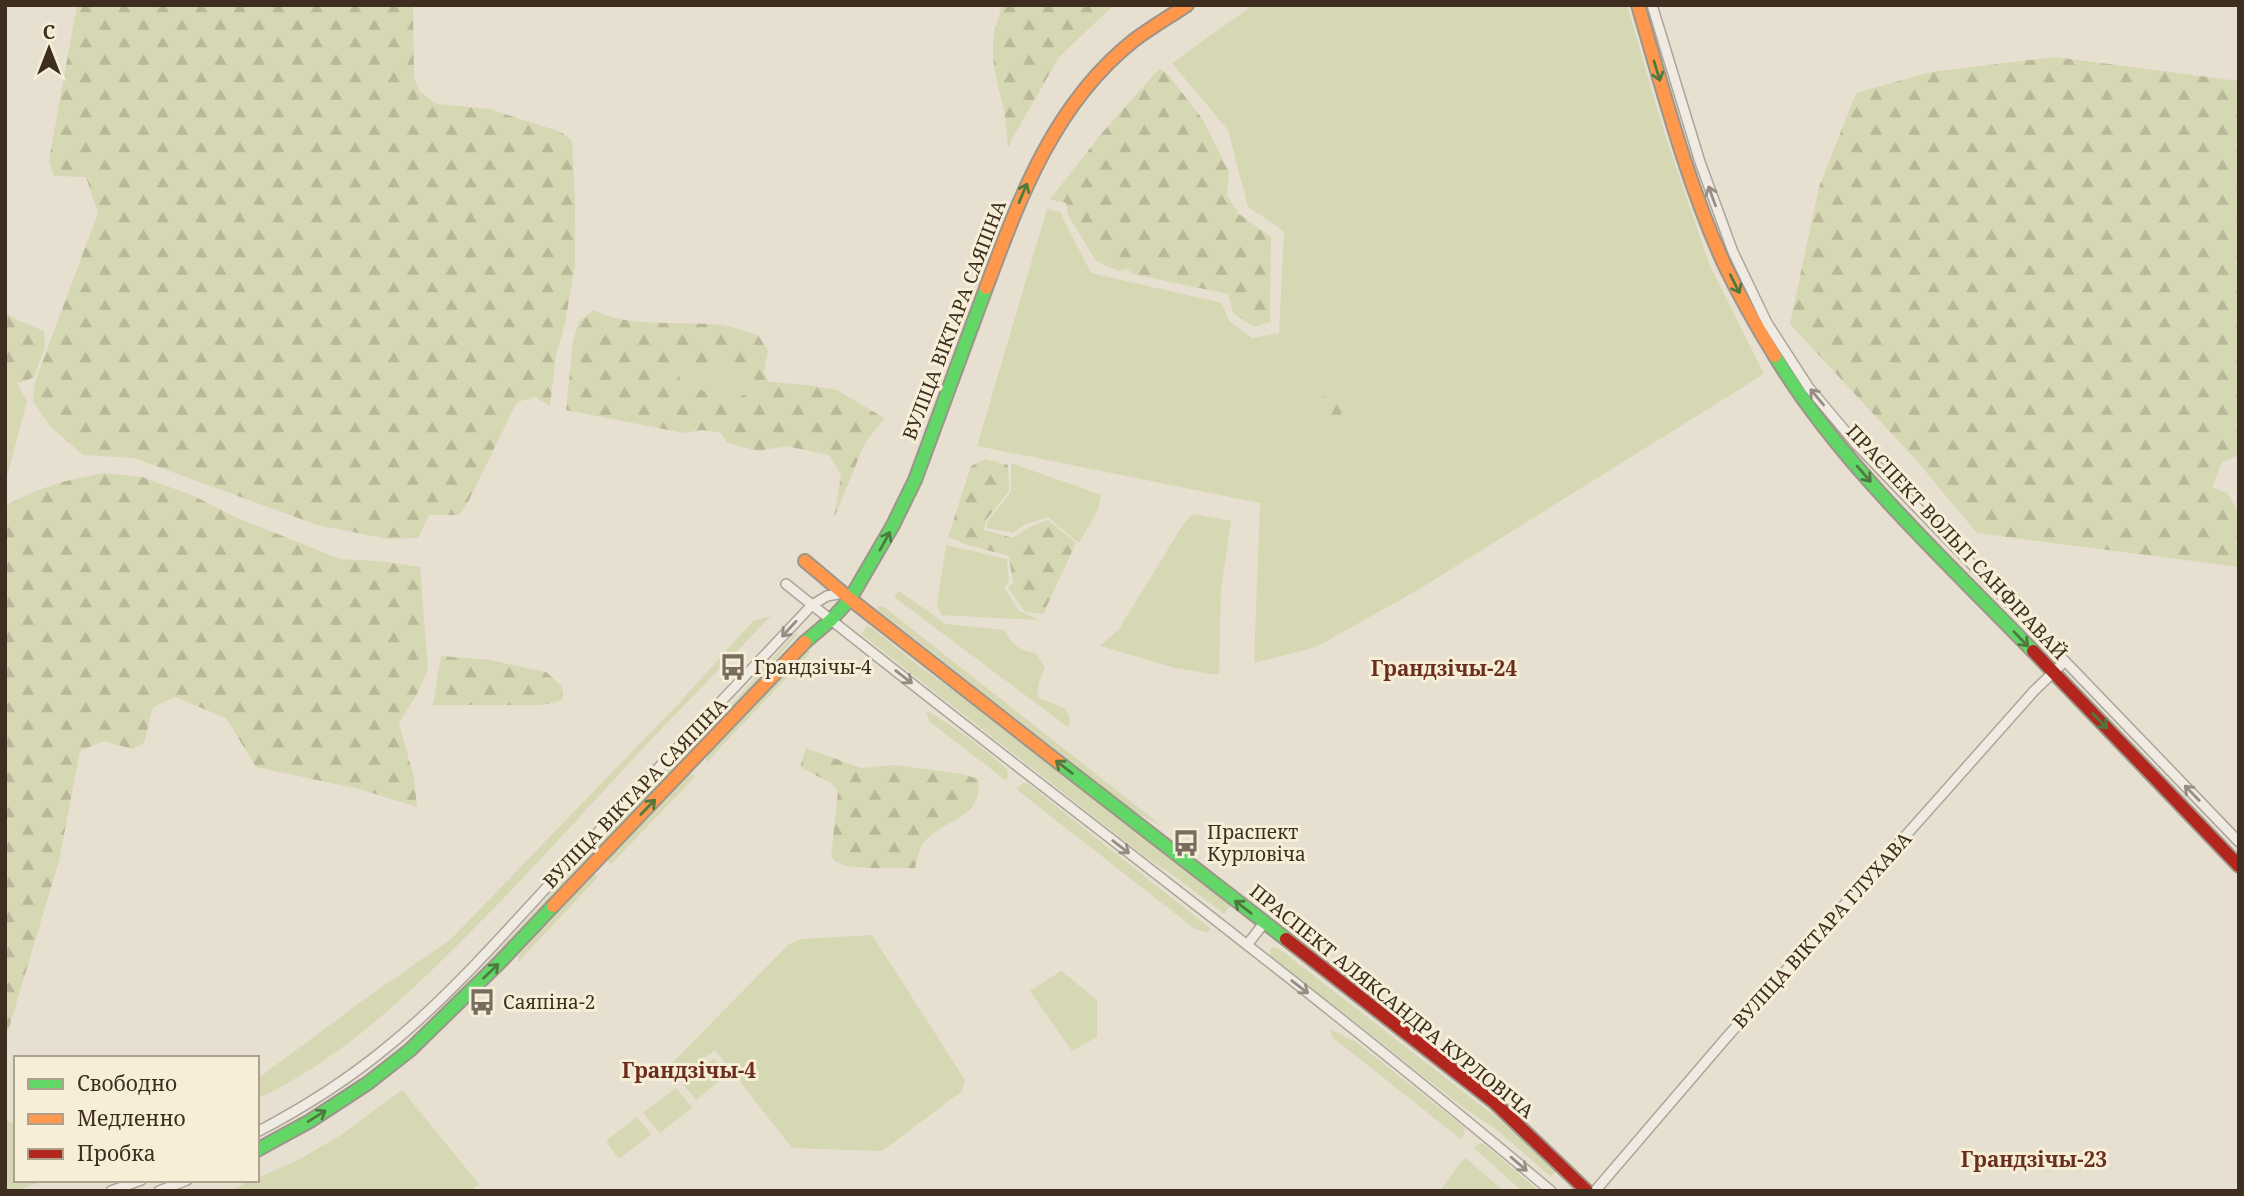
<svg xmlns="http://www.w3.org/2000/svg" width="2244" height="1196" font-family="'Noto Serif',serif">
	<defs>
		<pattern id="forest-firs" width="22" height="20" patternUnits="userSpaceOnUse" patternTransform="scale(1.75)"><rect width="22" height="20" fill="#d6d7b3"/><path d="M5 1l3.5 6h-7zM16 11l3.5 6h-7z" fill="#b9b99a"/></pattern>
	</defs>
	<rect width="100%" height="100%" fill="#e7e0d1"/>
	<g fill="#d6d7b3">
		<path d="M 1253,5 L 1627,5 L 1664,132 L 1710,266 L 1764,374 L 1416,591 L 1316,647 L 1254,663 L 1260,503 L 977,446 L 1047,209 L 1060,212 L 1091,273 L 1222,303 L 1229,321 L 1252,338 L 1279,333 L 1284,231 L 1248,207 L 1228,130 L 1172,63 Z"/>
		<path d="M 5,362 L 27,401 L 5,484 Z"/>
		<path d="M 739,364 L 756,381 L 748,393 L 725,404 L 702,390 L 682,384 L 677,369 L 698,365 Z"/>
		<path d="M 1011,463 L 1101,495 L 1098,510 L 1079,543 L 1048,517 L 1024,525 L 1013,533 L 987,528 L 988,521 L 1011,492 Z"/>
		<path d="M 1193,514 L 1231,521 L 1221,590 L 1219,675 L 1175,668 L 1100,646 L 1119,629 L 1184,523 Z"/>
		<path d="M 946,545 L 1007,559 L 1009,581 L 1004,587 L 1019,611 L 1040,620 L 941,615 L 937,605 Z"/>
		<path d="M 899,591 L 946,624 L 1004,630 C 1013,645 1019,651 1036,653 L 1045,667 L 1039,682 L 1037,697 L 1066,709 L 1070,720 L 1068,727 L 894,597 Z"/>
		<path d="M 879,606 L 884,607 L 1162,826 L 1134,812 L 877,609 Z"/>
		<path d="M 771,616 C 736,652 700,689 664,726 C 610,783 557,843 502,900 C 430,973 352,1055 257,1099 L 257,1079 L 366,998 L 450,940 L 680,702 L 753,621 Z"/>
		<path d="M 868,625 L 923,669 L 956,692 L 1231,906 L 1224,914 L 1170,873 L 1144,856 L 861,634 Z"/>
		<path d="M 795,633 L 798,634 L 736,704 L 462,993 L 495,954 L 624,815 L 734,702 Z"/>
		<path d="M 807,650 L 810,651 L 808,655 L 706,763 L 706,758 L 718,744 Z"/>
		<path d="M 926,710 C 955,727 982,747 1007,769 L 1008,777 L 1005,780 L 929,721 Z"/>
		<path d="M 687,773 L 696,776 L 611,864 L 608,862 L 608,857 Z"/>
		<path d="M 1023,783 L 1027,783 L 1211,929 L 1207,932 L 1195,929 L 1016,789 Z"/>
		<path d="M 594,874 L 598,877 L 518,962 L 519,955 Z"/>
		<path d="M 872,935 L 965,1080 L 962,1091 L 882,1151 L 792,1148 L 715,1050 L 677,1078 L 669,1066 L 789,944 L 802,939 Z"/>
		<path d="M 1272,947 L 1278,948 L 1496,1117 L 1558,1170 L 1550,1176 L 1497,1130 L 1464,1108 L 1270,955 L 1270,949 Z"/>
		<path d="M 1061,971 L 1097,1000 L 1097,1037 L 1072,1051 L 1030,991 Z"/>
		<path d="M 1330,1029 L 1356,1042 L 1465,1128 L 1464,1135 L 1461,1139 L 1332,1037 Z"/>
		<path d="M 714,1058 L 728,1074 L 696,1100 L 683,1084 Z"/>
		<path d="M 676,1088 L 692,1108 L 660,1133 L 643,1113 Z"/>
		<path d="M 402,1090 L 479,1184 L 471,1191 L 228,1191 L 253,1180 L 257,1180 L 257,1178 L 298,1160 L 338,1137 Z"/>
		<path d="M 637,1117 L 651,1134 L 619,1159 L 606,1141 Z"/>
		<path d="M 5,1119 L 16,1125 L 16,1180 L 46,1180 L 16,1191 L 5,1191 Z"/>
		<path d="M 1481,1143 L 1486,1146 L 1539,1191 L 1522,1191 L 1473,1147 Z"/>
		<path d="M 1464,1158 L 1465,1158 L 1504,1191 L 1440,1191 Z"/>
	</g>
	<g fill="url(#forest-firs)" fill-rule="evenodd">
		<path d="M 77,5 L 413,5 L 414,78 L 420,92 L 437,104 L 489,109 L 561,132 L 572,141 L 575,203 L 575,265 L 565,324 L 556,355 L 550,406 L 535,397 L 517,402 L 467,504 L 459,515 L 429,515 L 418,538 L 388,539 L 317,525 L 134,458 L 83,455 L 51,427 L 33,401 L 35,382 L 98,213 L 86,177 L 54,176 L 49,160 Z"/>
		<path d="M 1001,5 L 1114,5 L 1059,57 L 1008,146 C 1006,132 1006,116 1002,102 C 997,82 992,64 993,43 C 993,30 1000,18 1001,5 Z"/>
		<path d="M 2055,57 L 2239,81 L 2239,455 L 2222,462 L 2212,487 L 2227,493 L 2239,512 L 2239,567 L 1977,533 L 1915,459 L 1790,324 L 1819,187 L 1856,93 L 1931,72 Z"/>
		<path d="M 1160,68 L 1169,76 L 1203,120 L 1229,172 L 1227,195 L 1239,214 L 1271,237 L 1270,322 L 1254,327 L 1233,313 L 1228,294 L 1133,274 L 1127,269 L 1118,271 L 1096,261 L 1068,215 L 1066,203 L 1050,199 L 1102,133 Z"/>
		<path d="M 593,310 C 633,329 678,320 721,325 C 734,327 746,332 758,335 L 768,351 L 764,371 L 769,382 L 806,385 L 837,390 L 884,418 L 864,445 L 834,518 L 841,475 L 829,455 L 786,446 L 758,451 L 727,443 L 721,433 L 702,430 L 684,433 L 566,410 L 573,341 L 579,322 ZM 739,364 L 756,381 L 748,393 L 725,404 L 702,390 L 682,384 L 677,370 L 698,365 Z"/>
		<path d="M 5,311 L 17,320 L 44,331 L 45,347 L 34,377 L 20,383 L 5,377 Z"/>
		<circle cx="1331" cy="406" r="13"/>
		<path d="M 985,459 L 1008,465 L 1009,491 L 986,520 L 984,530 L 1013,538 L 1030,527 L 1048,520 L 1076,543 L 1043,614 L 1025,612 L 1008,588 L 1013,583 L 1009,556 L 968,545 L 948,537 L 971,466 Z"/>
		<path d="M 104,473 L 142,477 L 194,496 L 235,517 L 340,559 L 378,561 L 420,567 L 428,669 L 417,694 L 399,723 L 414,778 L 417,807 L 359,789 L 256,767 L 226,718 L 175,697 L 153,707 L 144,743 L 132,749 L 104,741 L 80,751 L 59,861 L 5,1041 L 5,506 C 36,488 69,479 104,473 Z"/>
		<path d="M 441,656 L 490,660 L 546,672 L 562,686 L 563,700 L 543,705 L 433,705 Z"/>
		<path d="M 806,748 L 861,768 L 895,765 L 962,774 L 978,779 C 984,819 944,818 924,842 C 919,848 917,861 915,868 L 870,868 L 844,866 L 831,857 L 838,791 L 831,783 L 800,767 Z"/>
	</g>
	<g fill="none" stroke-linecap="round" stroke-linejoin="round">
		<defs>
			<g id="street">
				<path d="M 1652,5 L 1700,162 L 1733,252 L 1767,323 L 1809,388 L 1857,445 L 2239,842"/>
				<path d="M 786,584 C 1040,788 1303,981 1551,1191"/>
				<path d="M 1247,945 L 1264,923"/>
				<path d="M 257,1132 C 303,1108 346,1081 386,1048 C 453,994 513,923 572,860 C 652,775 732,689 812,605 L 827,596 L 843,593"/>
				<path d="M 111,1191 L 141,1180"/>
				<path d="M 159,1191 L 187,1180"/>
				<path d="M 1595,1191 L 1726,1038 L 2034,691 L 2064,662"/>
			</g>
			<g id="fast">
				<path d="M 1775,356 C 1840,464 1945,560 2033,651"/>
				<path d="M 805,642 L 831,620 L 850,599 L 893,525 L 915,480 L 986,288"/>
				<path d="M 1058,762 L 1286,939"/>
				<path d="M 257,1150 L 310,1121 L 368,1083 L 410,1050 L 501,961 L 553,906"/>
			</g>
			<g id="slow">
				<path d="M 1638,5 C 1664,93 1687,183 1725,266 C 1740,297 1757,327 1775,356"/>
				<path d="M 986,288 C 1020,197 1054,104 1133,41 C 1150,28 1169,17 1187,5"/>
				<path d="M 805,561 L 850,599 L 1058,762"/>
				<path d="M 553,906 L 805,642"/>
			</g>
			<g id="jam">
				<path d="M 2033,651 L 2239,866"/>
				<path d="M 1286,939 L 1494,1102 L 1587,1191"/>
			</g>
		</defs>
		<use href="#street" stroke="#ada599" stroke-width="12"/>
		<use href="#fast" stroke="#9c958a" stroke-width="16"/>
		<use href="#slow" stroke="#9c958a" stroke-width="16"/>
		<use href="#jam" stroke="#9c958a" stroke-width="16"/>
		<use href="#street" stroke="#efebe3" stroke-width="9"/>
		<use href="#fast" stroke="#63d668" stroke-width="12"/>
		<use href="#slow" stroke="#ff974d" stroke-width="12"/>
		<use href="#jam" stroke="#b3261e" stroke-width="12"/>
	</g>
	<defs><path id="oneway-shaft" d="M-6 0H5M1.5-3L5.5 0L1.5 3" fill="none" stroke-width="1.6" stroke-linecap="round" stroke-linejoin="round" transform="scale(1.75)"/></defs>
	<g stroke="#4e7a40">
		<use href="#oneway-shaft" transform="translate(1657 71) rotate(73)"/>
		<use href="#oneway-shaft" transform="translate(1023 193) rotate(-67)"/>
		<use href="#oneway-shaft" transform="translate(1735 284) rotate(63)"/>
		<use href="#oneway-shaft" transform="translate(1864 474) rotate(49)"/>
		<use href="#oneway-shaft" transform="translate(885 541) rotate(-61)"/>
		<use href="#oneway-shaft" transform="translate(2021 639) rotate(46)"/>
		<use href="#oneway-shaft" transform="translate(2100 721) rotate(46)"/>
		<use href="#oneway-shaft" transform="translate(1064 767) rotate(-142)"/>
		<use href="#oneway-shaft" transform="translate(648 807) rotate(-46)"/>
		<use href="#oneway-shaft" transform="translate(1243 907) rotate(-142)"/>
		<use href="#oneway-shaft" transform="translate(491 971) rotate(-44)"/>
		<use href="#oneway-shaft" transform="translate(317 1116) rotate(-32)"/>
	</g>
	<g stroke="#968c82">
		<use href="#oneway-shaft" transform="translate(1712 196) rotate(-110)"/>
		<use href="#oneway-shaft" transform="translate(1817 397) rotate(-130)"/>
		<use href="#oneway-shaft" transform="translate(789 629) rotate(133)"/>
		<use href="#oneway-shaft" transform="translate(904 677) rotate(38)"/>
		<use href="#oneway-shaft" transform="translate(2192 793) rotate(-134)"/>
		<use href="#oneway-shaft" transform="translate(1121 847) rotate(38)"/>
		<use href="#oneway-shaft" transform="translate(1300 987) rotate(38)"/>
		<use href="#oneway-shaft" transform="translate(1519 1164) rotate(41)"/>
	</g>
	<defs>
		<symbol id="bus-bare" viewBox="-9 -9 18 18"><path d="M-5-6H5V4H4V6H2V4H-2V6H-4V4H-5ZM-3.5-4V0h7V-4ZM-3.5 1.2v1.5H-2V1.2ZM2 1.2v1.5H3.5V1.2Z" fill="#786c5e" stroke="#f7eed8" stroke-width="2.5" paint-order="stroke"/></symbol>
	</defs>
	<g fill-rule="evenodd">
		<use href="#bus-bare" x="714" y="648" width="38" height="38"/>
		<use href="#bus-bare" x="1167" y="824" width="38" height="38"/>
		<use href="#bus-bare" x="463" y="983" width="38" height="38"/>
	</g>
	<g text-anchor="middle" stroke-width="6" stroke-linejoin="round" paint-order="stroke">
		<g font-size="19" fill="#3d2e20" stroke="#f7eed8">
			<text transform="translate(954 320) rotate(-69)" y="7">ВУЛІЦА ВІКТАРА САЯПІНА</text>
			<text transform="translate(1957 542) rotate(47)" y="7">ПРАСПЕКТ ВОЛЬГІ САНФІРАВАЙ</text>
			<text transform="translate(635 793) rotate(-46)" y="7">ВУЛІЦА ВІКТАРА САЯПІНА</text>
			<text transform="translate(1822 930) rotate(-48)" y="7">ВУЛІЦА ВІКТАРА ГЛУХАВА</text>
			<text transform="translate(1392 1001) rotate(39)" y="7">ПРАСПЕКТ АЛЯКСАНДРА КУРЛОВІЧА</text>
		</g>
		<g font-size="19" fill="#3d2e20" stroke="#f7eed8" text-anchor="start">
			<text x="754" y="674">Грандзічы-4</text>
			<text x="1207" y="839">Праспект<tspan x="1207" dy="22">Курловіча</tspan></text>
			<text x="503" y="1009">Саяпіна-2</text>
		</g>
		<g font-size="21" font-weight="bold" fill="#6b2e1e" stroke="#f7eed8">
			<text x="1444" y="676">Грандзічы-24</text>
			<text x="689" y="1078">Грандзічы-4</text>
			<text x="2034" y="1167">Грандзічы-23</text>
		</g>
	</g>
	<rect width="2244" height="1196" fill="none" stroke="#3d2e20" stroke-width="14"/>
	<rect x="14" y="1056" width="245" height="126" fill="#f7eed8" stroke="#ada18e" stroke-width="2"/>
	<rect x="28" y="1079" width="35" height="10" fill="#63d668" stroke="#ada18e" stroke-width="2"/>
	<text x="77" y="1091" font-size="21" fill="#3d2e20">Свободно</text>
	<rect x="28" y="1114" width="35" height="10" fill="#ff974d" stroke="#ada18e" stroke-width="2"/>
	<text x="77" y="1126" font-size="21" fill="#3d2e20">Медленно</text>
	<rect x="28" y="1149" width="35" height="10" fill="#b3261e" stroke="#ada18e" stroke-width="2"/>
	<text x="77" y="1161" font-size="21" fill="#3d2e20">Пробка</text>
	<g transform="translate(49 49)" stroke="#f7eed8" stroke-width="5" paint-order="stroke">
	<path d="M0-5L12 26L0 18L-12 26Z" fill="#3d2e20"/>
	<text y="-10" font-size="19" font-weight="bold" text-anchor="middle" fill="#3d2e20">С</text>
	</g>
</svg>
